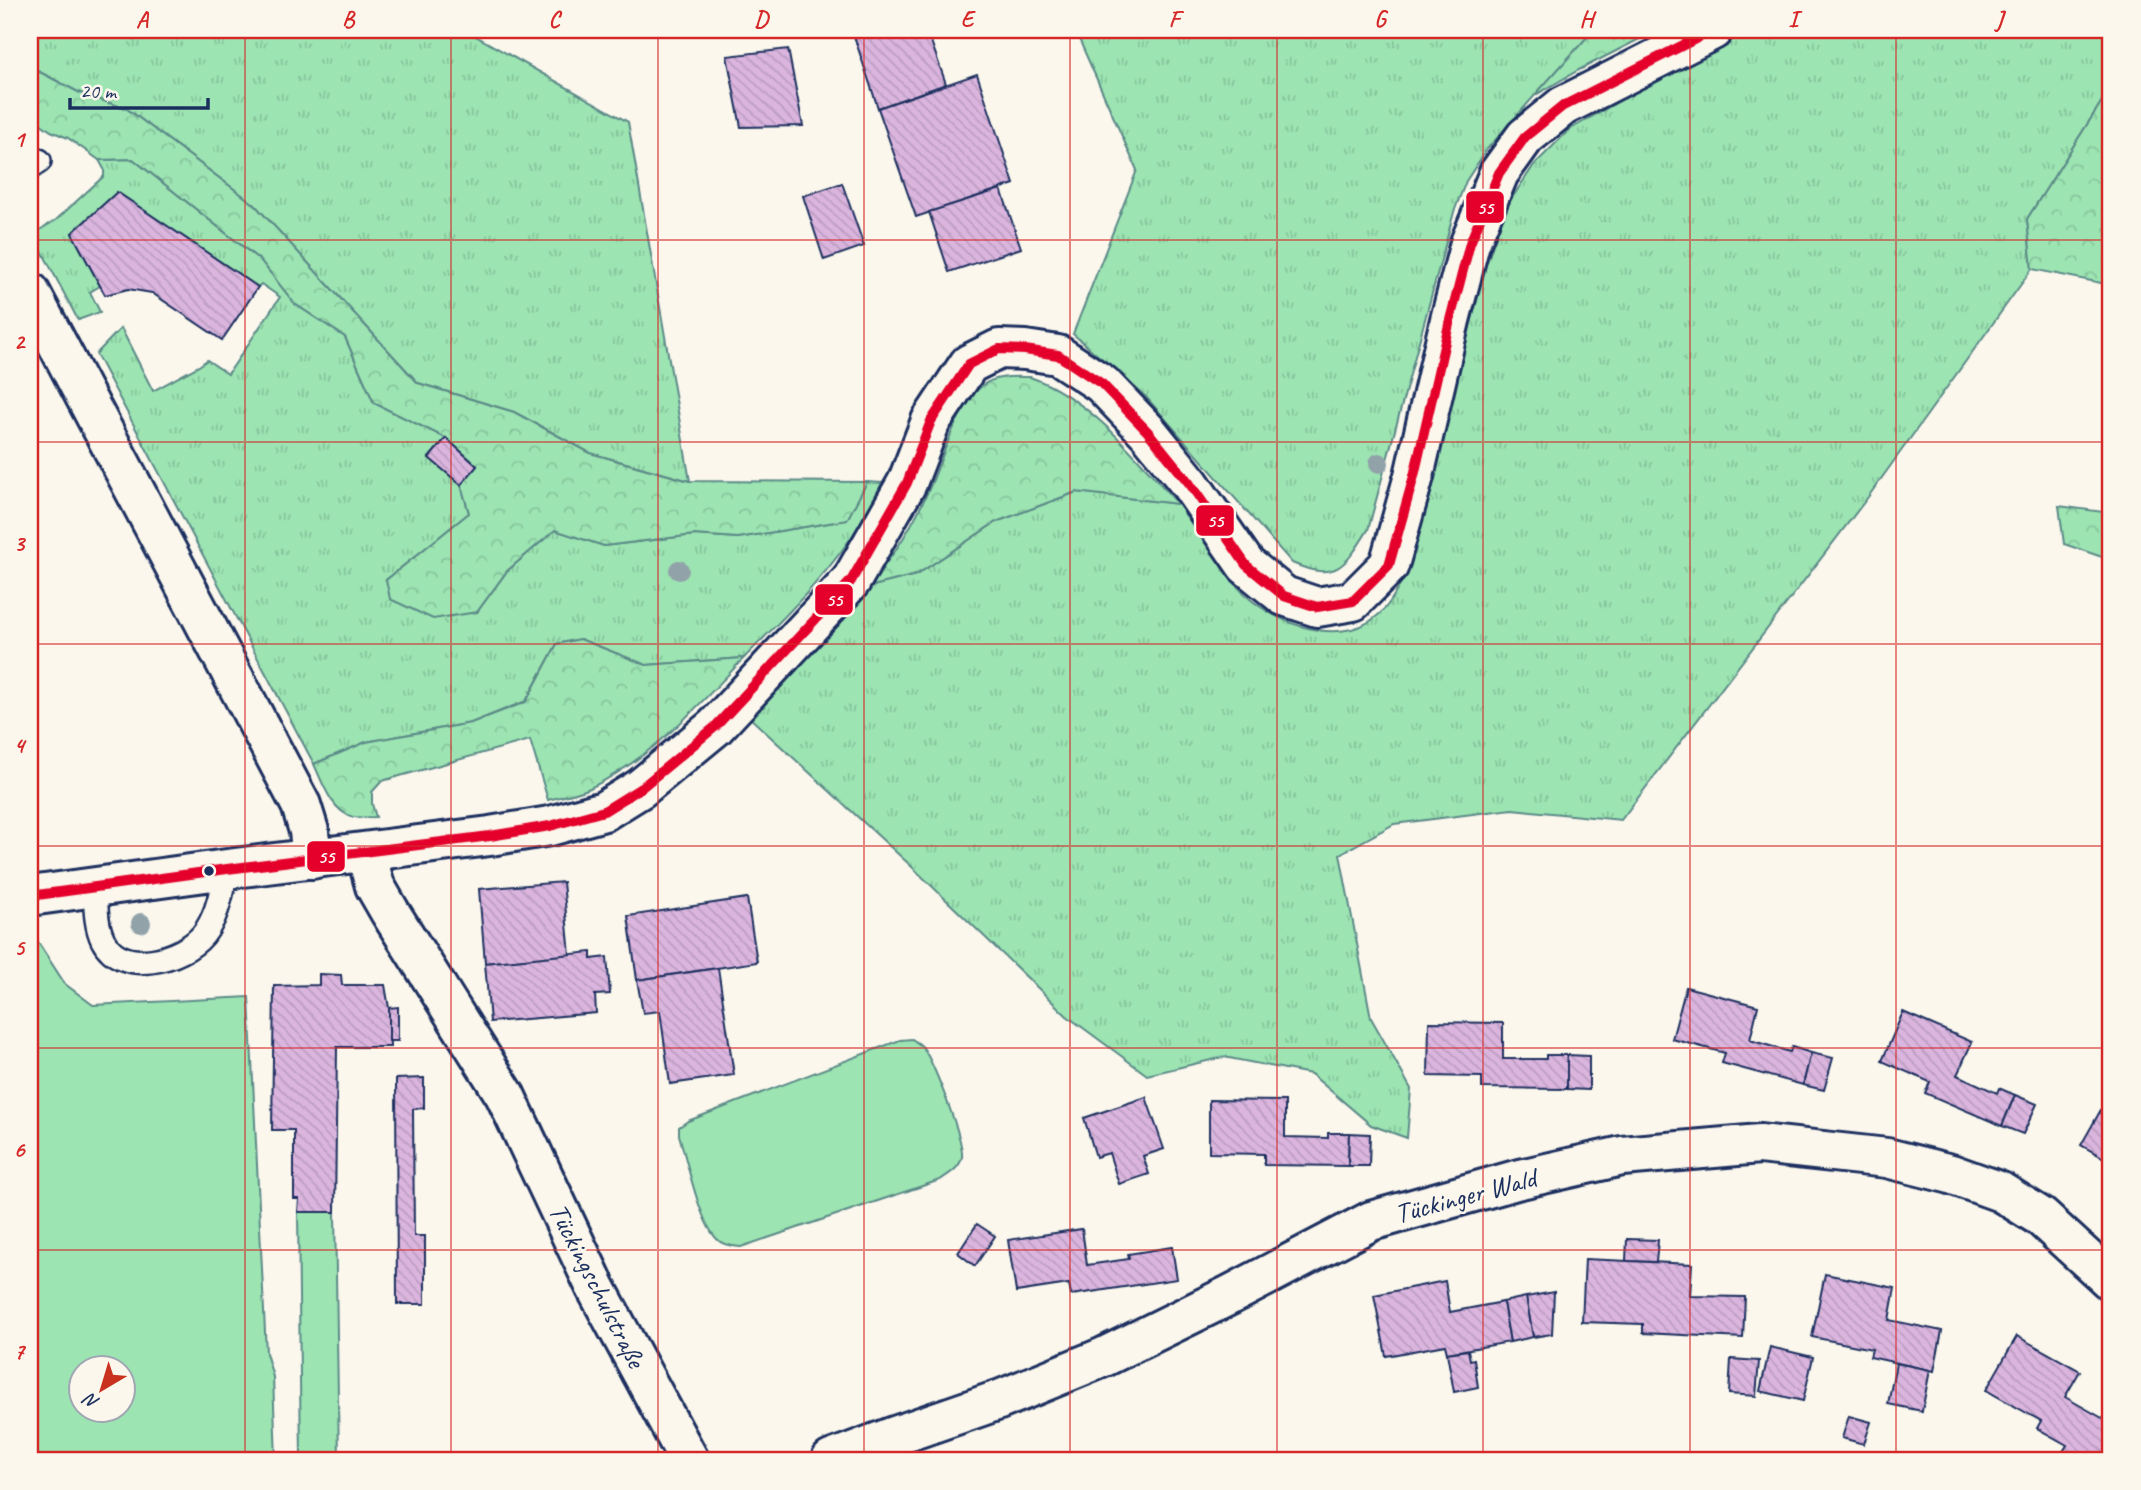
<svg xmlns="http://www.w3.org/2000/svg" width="2141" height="1490" font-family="Caveat,sans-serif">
	<defs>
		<pattern id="grass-tufts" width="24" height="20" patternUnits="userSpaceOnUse" patternTransform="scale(1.75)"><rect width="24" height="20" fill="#9ce4b2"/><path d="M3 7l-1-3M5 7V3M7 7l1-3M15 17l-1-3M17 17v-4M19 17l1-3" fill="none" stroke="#86c49c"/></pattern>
		<pattern id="forest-crowns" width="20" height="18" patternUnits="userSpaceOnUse" patternTransform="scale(1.75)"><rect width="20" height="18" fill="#9ce4b2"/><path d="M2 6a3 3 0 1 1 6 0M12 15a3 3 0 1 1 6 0" fill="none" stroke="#86c49c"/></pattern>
		<pattern id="building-back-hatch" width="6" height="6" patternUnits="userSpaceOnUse" patternTransform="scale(1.75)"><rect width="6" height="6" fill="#dbb5de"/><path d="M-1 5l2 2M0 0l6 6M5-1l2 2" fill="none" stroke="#bb9cc1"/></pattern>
	</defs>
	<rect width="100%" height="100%" fill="#fbf7ec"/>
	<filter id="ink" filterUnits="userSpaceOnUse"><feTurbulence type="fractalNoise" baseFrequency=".0143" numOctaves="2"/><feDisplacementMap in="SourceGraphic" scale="14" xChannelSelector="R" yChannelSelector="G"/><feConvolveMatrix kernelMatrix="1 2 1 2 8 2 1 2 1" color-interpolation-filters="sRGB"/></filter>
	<g filter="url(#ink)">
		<g fill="url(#grass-tufts)" stroke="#5c8a88" stroke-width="2">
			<path d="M 30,30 L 465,30 L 628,122 L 690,481 L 590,453 L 514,412 L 418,383 L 254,204 L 127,109 L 80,93 L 30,67 Z"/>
			<path d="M 1075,30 L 1598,30 L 1589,35 L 1487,149 L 1466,181 L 1454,212 L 1368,530 C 1345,567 1336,582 1292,563 L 1146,397 L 1073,334 L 1137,170 Z"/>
			<path d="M 1743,30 L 2111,30 L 2111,87 L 2027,219 L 2032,269 L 1868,497 L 1621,820 L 1512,809 L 1394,824 L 1340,854 L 1371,1018 L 1411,1089 L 1407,1138 L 1371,1125 L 1311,1074 L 1224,1057 L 1147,1075 L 1067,1016 L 910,865 L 748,716 L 865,588 L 916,575 L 996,522 L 1077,492 L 1178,504 C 1198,531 1216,561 1238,587 C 1267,621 1338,650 1377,616 C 1391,605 1398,587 1407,572 L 1486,265 L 1506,207 L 1534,165 L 1569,130 Z"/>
			<path d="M 133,159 L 261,261 L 295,304 L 345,337 L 374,403 L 446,438 L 429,458 L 461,485 L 469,513 L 386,580 L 477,612 L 507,571 L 555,530 L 604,546 L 694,535 L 738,538 L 846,520 L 867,482 L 882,483 C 876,495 870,509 862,521 C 831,572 785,616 744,658 L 646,665 L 580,639 L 557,644 L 526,701 L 471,723 L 366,742 L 314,764 L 96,354 L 121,328 L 153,391 L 199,366 L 207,360 L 228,374 L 280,297 L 261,284 L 258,287 L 117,192 L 72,233 L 100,286 L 90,292 L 100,312 L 78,320 L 33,234 L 56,220 L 104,176 L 104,169 L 99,160 Z"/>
		</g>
		<g fill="url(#forest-crowns)" stroke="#5c8a88" stroke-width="2">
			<path d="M 1598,30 L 1657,30 L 1577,71 L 1534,96 L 1589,35 Z"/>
			<path d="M 30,67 L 80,93 L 127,109 L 254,204 L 418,383 L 514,412 L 590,453 L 689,481 L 867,482 L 847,520 L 738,538 L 694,535 L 604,546 L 555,530 L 507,571 L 477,612 L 433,619 L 390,599 L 386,580 L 469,513 L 461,485 L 477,465 L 446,438 L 374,403 L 345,337 L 295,304 L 261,261 L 133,159 L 99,160 L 68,138 L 51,131 L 30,116 Z"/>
			<path d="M 2111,87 L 2111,285 L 2032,269 L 2027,219 Z"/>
			<path d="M 1030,377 C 1090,398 1137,458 1178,504 L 1076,492 L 996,522 L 916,575 L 865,588 C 892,560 913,525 929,489 C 943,459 956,406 983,385 C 996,375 1015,377 1030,377 Z"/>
			<path d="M 2059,506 L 2111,513 L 2111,560 L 2064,544 Z"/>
			<path d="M 580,639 L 646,665 L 744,658 C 697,707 652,758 590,788 C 577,794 562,796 548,800 L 530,740 L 382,781 L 372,792 L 372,804 L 376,817 C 369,817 360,818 353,817 C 332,812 322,782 314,764 L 366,742 L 471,723 L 526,702 L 557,644 Z"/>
		</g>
		<g fill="#9ce4b2" stroke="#5c8a88" stroke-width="2" fill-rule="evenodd">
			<path d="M 36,939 L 65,984 L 93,1005 L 249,997 L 266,1353 L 273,1377 L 276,1460 L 30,1460 L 30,940 ZM 80,1368 L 122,1368 L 122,1410 L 80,1410 Z"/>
			<path d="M 912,1039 C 916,1042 921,1044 924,1049 C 934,1065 964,1139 962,1157 C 960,1168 949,1174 940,1180 L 741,1247 C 732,1246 722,1245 716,1238 C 699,1220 687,1161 679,1135 L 679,1127 L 688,1121 L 900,1040 Z"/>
			<path d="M 298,1212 L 335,1212 L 339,1460 L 301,1460 Z"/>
		</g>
		<g fill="url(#building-back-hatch)" stroke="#1b2f5e" stroke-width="2">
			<path d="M 852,30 L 927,30 L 946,84 L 878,108 Z"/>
			<path d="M 788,49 L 803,126 L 741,127 L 727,56 Z"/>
			<path d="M 977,74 L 1014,184 L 916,217 L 878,108 Z"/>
			<path d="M 842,183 L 864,246 L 824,260 L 803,196 Z"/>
			<path d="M 1001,189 L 1021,248 L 949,272 L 929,212 Z"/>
			<path d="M 117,192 L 258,287 L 222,340 L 152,293 L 128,289 L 105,295 L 72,233 Z"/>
			<path d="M 446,438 L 477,466 L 461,485 L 429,458 Z"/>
			<path d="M 563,882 L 570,955 L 485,963 L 479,889 Z"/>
			<path d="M 747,898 L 757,962 L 637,980 L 628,916 Z"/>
			<path d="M 591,952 L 591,959 L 607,957 L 610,994 L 595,995 L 596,1013 L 490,1022 L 485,963 Z"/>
			<path d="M 718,968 L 734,1075 L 670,1084 L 660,1011 L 643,1013 L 637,980 Z"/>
			<path d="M 319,974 L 341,975 L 342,985 L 385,985 L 389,1008 L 390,1047 L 337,1047 L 335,1212 L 298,1212 L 299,1199 L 294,1199 L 294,1130 L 272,1130 L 274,986 L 319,985 Z"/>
			<path d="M 1686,987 L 1758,1006 L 1750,1040 L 1790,1052 L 1792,1047 L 1811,1053 L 1803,1085 L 1722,1063 L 1725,1053 L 1672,1039 Z"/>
			<path d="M 398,1007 L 398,1041 L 389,1041 L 389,1008 Z"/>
			<path d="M 1903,1012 L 1972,1042 L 1957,1075 L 1997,1093 L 1999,1088 L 2015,1095 L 2002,1126 L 1925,1093 L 1930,1082 L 1882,1061 Z"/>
			<path d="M 1429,1022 L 1503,1023 L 1503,1059 L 1546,1059 L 1546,1055 L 1567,1055 L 1567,1089 L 1482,1088 L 1482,1077 L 1428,1076 Z"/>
			<path d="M 1811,1053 L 1833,1058 L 1824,1090 L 1803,1085 Z"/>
			<path d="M 1567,1055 L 1589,1056 L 1589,1090 L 1567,1089 Z"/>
			<path d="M 424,1078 L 424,1108 L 413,1109 L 414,1236 L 425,1236 L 425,1304 L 397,1304 L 396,1079 Z"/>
			<path d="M 2015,1095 L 2037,1104 L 2023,1134 L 2002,1126 Z"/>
			<path d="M 1146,1097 L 1164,1149 L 1143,1156 L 1149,1174 L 1119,1184 L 1109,1153 L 1096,1157 L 1084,1118 Z"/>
			<path d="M 2107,1099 L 2111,1101 L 2111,1162 L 2081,1145 Z"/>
			<path d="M 1209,1100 L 1285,1101 L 1285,1137 L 1328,1138 L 1328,1133 L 1349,1133 L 1348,1166 L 1264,1165 L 1264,1154 L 1209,1153 Z"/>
			<path d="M 1349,1133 L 1370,1134 L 1369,1166 L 1348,1166 Z"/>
			<path d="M 977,1224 L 995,1236 L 975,1266 L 958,1253 Z"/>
			<path d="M 1082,1229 L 1087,1265 L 1129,1259 L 1128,1254 L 1172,1247 L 1177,1279 L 1071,1295 L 1069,1284 L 1016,1292 L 1008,1240 Z"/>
			<path d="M 1627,1239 L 1658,1240 L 1656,1262 L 1626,1261 Z"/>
			<path d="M 1585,1259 L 1692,1264 L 1690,1296 L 1745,1297 L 1743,1338 L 1643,1333 L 1643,1324 L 1582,1322 Z"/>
			<path d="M 1825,1274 L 1895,1288 L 1889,1320 L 1942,1331 L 1934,1371 L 1870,1357 L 1872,1349 L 1812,1337 Z"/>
			<path d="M 1445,1281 L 1450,1312 L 1503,1302 L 1510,1342 L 1447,1353 L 1445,1345 L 1386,1356 L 1374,1295 Z"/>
			<path d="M 1554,1292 L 1552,1334 L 1533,1337 L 1526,1297 Z"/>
			<path d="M 1526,1297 L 1533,1337 L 1510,1342 L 1503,1302 Z"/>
			<path d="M 2017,1336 L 2080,1371 L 2065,1397 L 2111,1423 L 2111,1460 L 2058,1460 L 2067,1445 L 2037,1428 L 2041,1421 L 1986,1390 Z"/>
			<path d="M 1770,1347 L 1813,1357 L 1803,1401 L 1760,1391 Z"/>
			<path d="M 1468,1350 L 1470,1360 L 1474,1359 L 1478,1387 L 1454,1392 L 1447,1353 Z"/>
			<path d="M 1731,1359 L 1759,1361 L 1756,1396 L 1729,1394 Z"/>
			<path d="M 1896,1363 L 1930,1370 L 1922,1411 L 1888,1404 Z"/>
			<path d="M 1849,1416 L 1871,1422 L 1864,1444 L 1842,1438 Z"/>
		</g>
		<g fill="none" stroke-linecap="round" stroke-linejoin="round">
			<defs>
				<g id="lane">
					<path d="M 30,167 L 39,161"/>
					<path d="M 95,886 C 96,903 95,924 103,940 C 122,977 182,960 203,935 C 218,916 221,892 227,869"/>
				</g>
				<g id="street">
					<path d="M 30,292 L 301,805 L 309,831 L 312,859"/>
					<path d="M 366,853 L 375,886 L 390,912 L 505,1095 L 596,1288 L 689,1460"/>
					<path d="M 831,1460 L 892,1437 L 999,1400 L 1104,1357 L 1230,1295 L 1371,1221 L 1516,1180 L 1622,1156 L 1760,1144 L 1887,1158 L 1951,1174 L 2001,1192 L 2041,1217 L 2111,1281"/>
				</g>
				<path id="secondary" d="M 30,896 L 227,869 L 490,836 L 550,826 L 604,811 L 641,788 L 715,727 L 851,581 L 907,483 L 931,421 L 969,364 L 999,349 L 1025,350 L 1058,355 L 1102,384 L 1148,432 L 1190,484 L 1246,565 L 1284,596 L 1317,607 L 1353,601 L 1389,565 L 1414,476 L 1450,320 L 1470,243 L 1499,173 L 1525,137 L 1563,106 L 1713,30"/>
			</defs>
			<use href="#lane" stroke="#1b2f5e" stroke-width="28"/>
			<use href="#street" stroke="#1b2f5e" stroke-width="44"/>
			<use href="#secondary" stroke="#1b2f5e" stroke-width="44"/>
			<use href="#lane" stroke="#fbf7ec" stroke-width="23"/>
			<use href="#street" stroke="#fbf7ec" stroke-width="38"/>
			<use href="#secondary" stroke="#fbf7ec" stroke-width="38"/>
			<defs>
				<path id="bus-1" d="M 30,896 L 227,869 L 490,836 L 550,826 L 604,811 L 641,788 L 715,727 L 851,581 L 907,483 L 931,421 L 969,364 L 999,349 L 1025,350 L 1058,355 L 1102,384 L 1148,432 L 1190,484 L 1246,565 L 1284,596 L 1317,607 L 1353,601 L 1389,565 L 1414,476 L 1450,320 L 1470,243 L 1499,173 L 1525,137 L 1563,106 L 1713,30"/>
			</defs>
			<use href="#bus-1" stroke="#fbf7ec" stroke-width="16"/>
			<use href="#bus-1" stroke="#e4002b" stroke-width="10"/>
		</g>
		<g fill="#91a2a9">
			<circle cx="1379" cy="463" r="10"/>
			<circle cx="679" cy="570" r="10"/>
			<circle cx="141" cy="923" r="10"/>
		</g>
	</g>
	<path fill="none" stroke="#d62828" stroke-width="2" stroke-opacity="0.55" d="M 245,30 L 245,1460M 451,30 L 451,1460M 658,30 L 658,1460M 864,30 L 864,1460M 1070,30 L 1070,1460M 1277,30 L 1277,1460M 1483,30 L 1483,1460M 1690,30 L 1690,1460M 1896,30 L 1896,1460M 30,240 L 2111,240M 30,442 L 2111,442M 30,644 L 2111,644M 30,846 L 2111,846M 30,1048 L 2111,1048M 30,1250 L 2111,1250"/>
	<circle fill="#1b2f5e" stroke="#fbf7ec" stroke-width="2.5" cx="209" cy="871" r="6"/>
	<g text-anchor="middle" stroke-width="5" stroke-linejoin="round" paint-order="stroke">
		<g font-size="28" fill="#1b2f5e" stroke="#fbf7ec">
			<text transform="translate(1465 1195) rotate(-15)" y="10">Tückinger Wald</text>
			<text transform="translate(598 1285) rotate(63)" y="10">Tückingschulstraße</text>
		</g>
	</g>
	<g stroke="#fbf7ec" stroke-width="2.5">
		<rect x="1465" y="190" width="40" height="34" rx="7" fill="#e4002b"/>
		<rect x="1195" y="504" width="40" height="33" rx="7" fill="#e4002b"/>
		<rect x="814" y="583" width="40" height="33" rx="7" fill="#e4002b"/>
		<rect x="306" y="840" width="40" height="33" rx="7" fill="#e4002b"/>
	</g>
	<g font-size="19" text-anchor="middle" font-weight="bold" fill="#fff">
		<text x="1485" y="214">55</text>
		<text x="1215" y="527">55</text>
		<text x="834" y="606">55</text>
		<text x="326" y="863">55</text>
	</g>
	<rect width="2141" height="1490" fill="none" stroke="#fbf7ec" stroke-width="77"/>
	<g transform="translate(102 1389) rotate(218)"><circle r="33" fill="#fbf7ec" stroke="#a1a7b3" stroke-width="2"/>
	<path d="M0-5L12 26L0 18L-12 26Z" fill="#c8321e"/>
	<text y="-10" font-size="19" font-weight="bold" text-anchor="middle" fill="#1b2f5e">N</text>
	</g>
	<path d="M70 98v10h138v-10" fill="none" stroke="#1b2f5e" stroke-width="3.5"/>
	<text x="80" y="98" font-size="21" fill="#1b2f5e" stroke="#fbf7ec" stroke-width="5" paint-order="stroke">20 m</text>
	<rect x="38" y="38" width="2064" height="1414" fill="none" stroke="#d62828" stroke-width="2.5"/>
	<g font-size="23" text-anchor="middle" font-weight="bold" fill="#d62828">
		<text x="142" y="27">A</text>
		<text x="348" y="27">B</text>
		<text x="554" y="27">C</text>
		<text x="761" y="27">D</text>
		<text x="967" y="27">E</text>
		<text x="1174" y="27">F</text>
		<text x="1380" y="27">G</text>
		<text x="1586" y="27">H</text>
		<text x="1793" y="27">I</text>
		<text x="1999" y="27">J</text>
		<text x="19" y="147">1</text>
		<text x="19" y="349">2</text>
		<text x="19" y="551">3</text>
		<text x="19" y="753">4</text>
		<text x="19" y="955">5</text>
		<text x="19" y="1157">6</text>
		<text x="19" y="1359">7</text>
	</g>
</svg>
